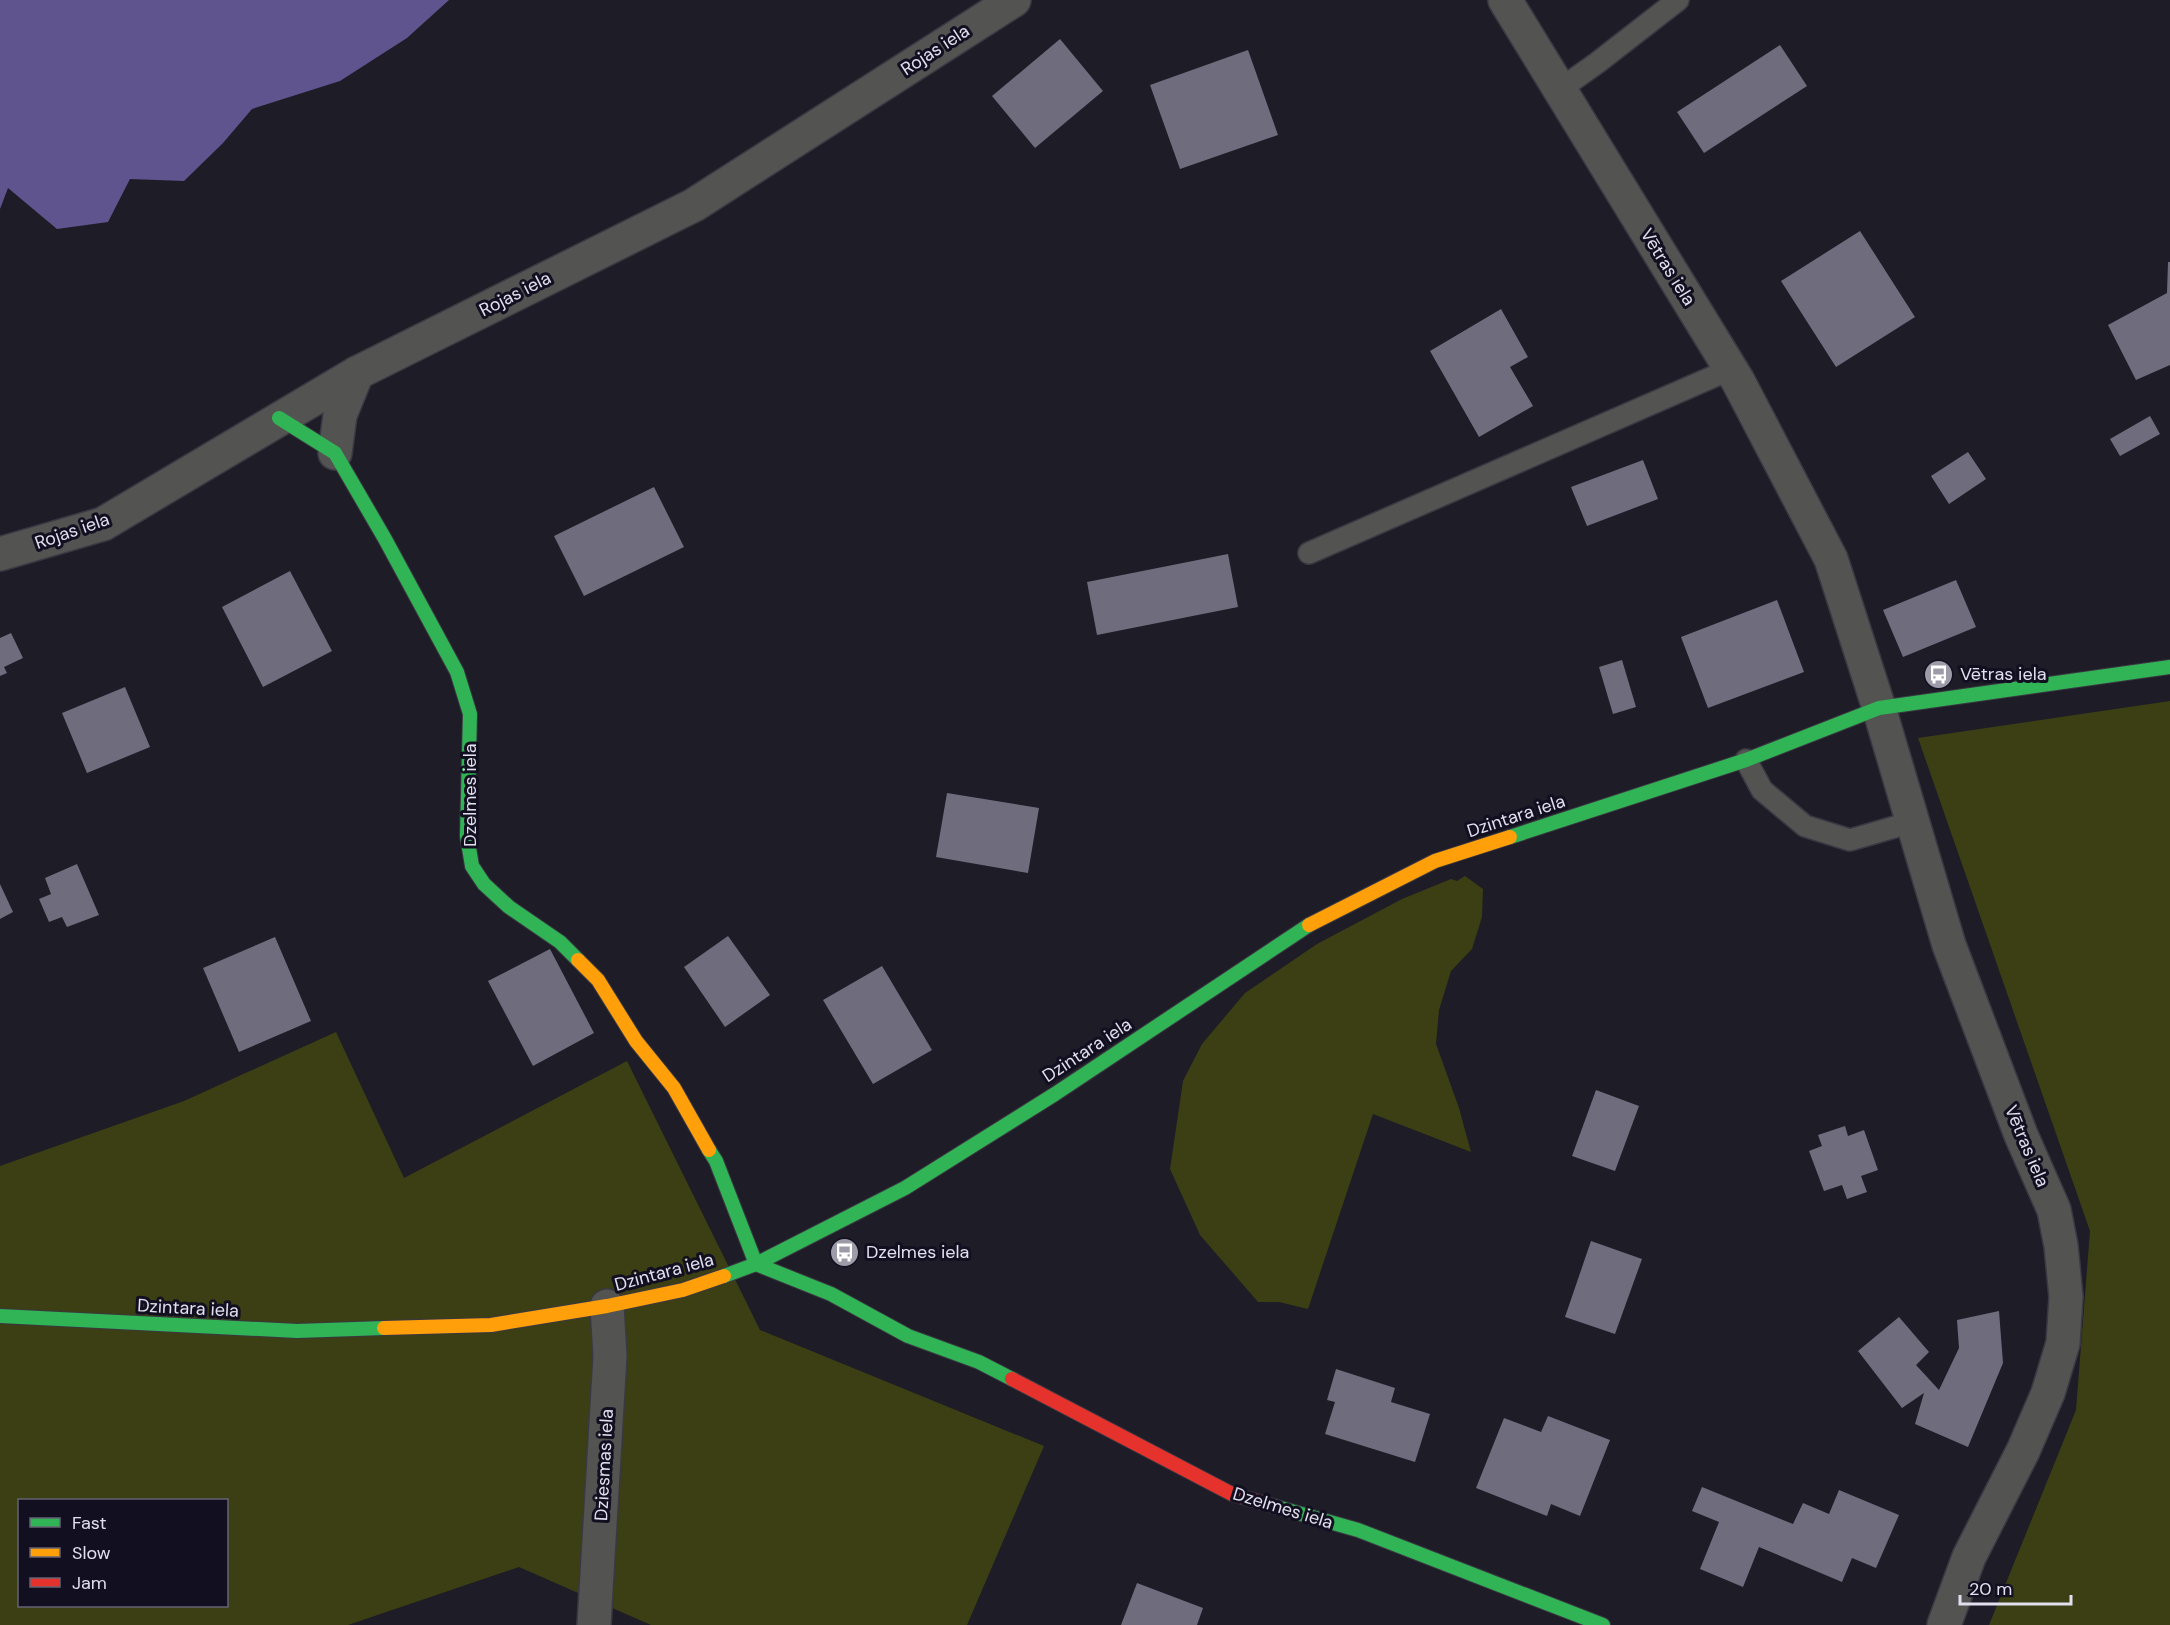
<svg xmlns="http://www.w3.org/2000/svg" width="2170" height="1625" font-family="'DM Sans',sans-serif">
	<rect width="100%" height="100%" fill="#1e1c27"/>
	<g fill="#3c3f13" fill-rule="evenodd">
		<path d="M 2170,701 L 2170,1625 L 1989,1625 L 2076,1410 L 2090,1231 L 1918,738 Z"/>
		<path d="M 1465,876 L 1483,889 L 1482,917 L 1472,949 L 1451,971 L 1439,1010 L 1436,1044 L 1459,1108 L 1471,1152 L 1373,1114 L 1308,1309 L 1279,1302 L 1258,1302 L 1200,1235 L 1170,1169 L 1183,1081 L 1202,1044 L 1245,993 L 1317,944 L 1402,899 L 1451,879 L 1457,881 Z"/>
		<path d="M 336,1032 L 404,1178 L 627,1061 L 760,1330 L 1044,1446 L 967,1625 L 651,1625 L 519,1567 L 348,1625 L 0,1625 L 0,1166 L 184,1101 ZM 20,1500 L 226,1500 L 226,1606 L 20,1606 Z"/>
	</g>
	<path fill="#60548f" d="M 0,0 L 449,0 L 407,38 L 340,81 L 252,109 L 223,143 L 184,181 L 130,179 L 108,222 L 57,229 L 8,188 L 0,209 Z"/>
	<g fill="#6f6c7e">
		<path d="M 1060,39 L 1103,91 L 1035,148 L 992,96 Z"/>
		<path d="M 1780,45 L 1807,86 L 1704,153 L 1677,112 Z"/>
		<path d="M 1248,50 L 1278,135 L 1180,169 L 1150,85 Z"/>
		<path d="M 1860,231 L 1915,317 L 1836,367 L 1781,281 Z"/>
		<path d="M 2168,262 L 2170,262 L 2170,365 L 2136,380 L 2108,325 L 2167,293 Z"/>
		<path d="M 1501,309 L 1528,357 L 1510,367 L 1533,406 L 1479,437 L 1430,351 Z"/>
		<path d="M 2150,416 L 2160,434 L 2120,456 L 2110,439 Z"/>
		<path d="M 1968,452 L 1986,479 L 1949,504 L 1931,476 Z"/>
		<path d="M 1643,460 L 1658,499 L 1587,526 L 1571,487 Z"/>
		<path d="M 654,487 L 684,547 L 584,596 L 554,536 Z"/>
		<path d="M 1228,554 L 1238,607 L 1097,635 L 1087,582 Z"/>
		<path d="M 290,571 L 332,651 L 263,687 L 222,607 Z"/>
		<path d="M 1956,580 L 1976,627 L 1903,657 L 1883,610 Z"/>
		<path d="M 1777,600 L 1804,672 L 1708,708 L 1681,637 Z"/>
		<path d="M 11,633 L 23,658 L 4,667 L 7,673 L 0,676 L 0,638 Z"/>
		<path d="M 1622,660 L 1636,707 L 1613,714 L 1599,667 Z"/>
		<path d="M 125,687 L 150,747 L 87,773 L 62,713 Z"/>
		<path d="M 947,793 L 1039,808 L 1028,873 L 936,857 Z"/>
		<path d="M 77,864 L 99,915 L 67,927 L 62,917 L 49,922 L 39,899 L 51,894 L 45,878 Z"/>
		<path d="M 0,884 L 13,912 L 0,919 Z"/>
		<path d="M 728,936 L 770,995 L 725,1027 L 684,967 Z"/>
		<path d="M 275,937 L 311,1021 L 239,1052 L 203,968 Z"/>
		<path d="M 550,949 L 594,1033 L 533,1066 L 488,981 Z"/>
		<path d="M 882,966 L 932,1050 L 873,1084 L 823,1000 Z"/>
		<path d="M 1596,1090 L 1639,1106 L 1615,1171 L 1572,1156 Z"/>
		<path d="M 1845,1126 L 1848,1136 L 1864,1130 L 1878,1170 L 1861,1176 L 1867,1192 L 1847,1199 L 1842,1185 L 1824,1191 L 1809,1151 L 1822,1146 L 1818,1135 Z"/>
		<path d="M 1591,1241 L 1642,1259 L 1615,1334 L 1565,1317 Z"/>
		<path d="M 1999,1311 L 2003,1363 L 1968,1447 L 1915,1424 L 1924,1393 L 1902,1408 L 1858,1351 L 1899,1317 L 1929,1352 L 1916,1365 L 1939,1390 L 1959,1348 L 1957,1320 Z"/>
		<path d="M 1336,1369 L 1395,1388 L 1391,1402 L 1430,1414 L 1415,1462 L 1325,1434 L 1335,1402 L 1327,1400 Z"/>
		<path d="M 1548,1416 L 1610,1440 L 1580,1516 L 1551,1504 L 1547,1516 L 1476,1488 L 1504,1418 L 1541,1432 Z"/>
		<path d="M 1702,1487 L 1793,1524 L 1803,1503 L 1829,1514 L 1839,1490 L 1899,1515 L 1876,1568 L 1852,1558 L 1842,1582 L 1759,1547 L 1743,1587 L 1700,1569 L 1719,1522 L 1692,1511 Z"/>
		<path d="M 1137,1583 L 1203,1608 L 1197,1625 L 1121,1625 Z"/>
	</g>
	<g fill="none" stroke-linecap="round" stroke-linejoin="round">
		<defs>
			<g id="lane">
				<path d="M 1559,90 L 1597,63 L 1678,0"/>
				<path d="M 1309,553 L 1731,369"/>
				<path d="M 1746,760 L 1762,790 L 1805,826 L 1850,840 L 1912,822"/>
			</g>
			<g id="street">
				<path d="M 1505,0 L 1738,381 L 1831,559 L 1879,708 L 1949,945 L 2021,1135 L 2054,1210 L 2061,1246 L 2066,1297 L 2063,1343 L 2048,1393 L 2023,1451 L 1969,1557 L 1944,1625"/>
				<path d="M 335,453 L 340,415 L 357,373"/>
				<path d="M 0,554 L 103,524 L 357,373 L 694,205 L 1014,0"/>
				<path d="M 594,1625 L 610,1356 L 607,1306"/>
			</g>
			<g id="fast">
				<path d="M 279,418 L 335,453 L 385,539 L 457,672 L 470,714 L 467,836 L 472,866 L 484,884 L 509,907 L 560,942 L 578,960"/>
				<path d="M 1510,837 L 1746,760 L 1879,708 L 2170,667"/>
				<path d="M 709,1150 L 716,1161 L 756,1264 L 831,1294 L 908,1336 L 979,1362 L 1012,1379"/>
				<path d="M 724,1276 L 756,1264 L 905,1188 L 1055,1094 L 1309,925"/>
				<path d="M 0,1316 L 297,1331 L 384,1328"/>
				<path d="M 1273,1506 L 1358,1530 L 1603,1625"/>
			</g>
			<g id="slow">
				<path d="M 1309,925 L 1435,861 L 1510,837"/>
				<path d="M 578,960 L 598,980 L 636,1041 L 674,1088 L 709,1150"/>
				<path d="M 384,1328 L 491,1325 L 607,1306 L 683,1290 L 724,1276"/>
			</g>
			<path id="jam" d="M 1012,1379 L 1232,1494 L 1273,1506"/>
		</defs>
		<use href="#lane" stroke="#3a3842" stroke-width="24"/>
		<use href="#street" stroke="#3a3842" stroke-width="36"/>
		<use href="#fast" stroke="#3a3842" stroke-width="16"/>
		<use href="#slow" stroke="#3a3842" stroke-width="16"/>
		<use href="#jam" stroke="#3a3842" stroke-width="16"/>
		<use href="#lane" stroke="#535352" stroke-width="21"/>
		<use href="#street" stroke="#535352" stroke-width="33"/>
		<use href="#fast" stroke="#30b455" stroke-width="14"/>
		<use href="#slow" stroke="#ff9f0a" stroke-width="14"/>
		<use href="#jam" stroke="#e5322d" stroke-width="14"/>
	</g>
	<defs>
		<symbol id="bus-disc" viewBox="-11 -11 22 22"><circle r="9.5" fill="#9d9ba8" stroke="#120f21"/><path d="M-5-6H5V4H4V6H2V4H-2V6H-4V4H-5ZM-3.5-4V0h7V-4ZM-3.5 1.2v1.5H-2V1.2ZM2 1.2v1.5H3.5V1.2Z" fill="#fff"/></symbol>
	</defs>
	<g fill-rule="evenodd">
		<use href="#bus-disc" x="1922" y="658" width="33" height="33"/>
		<use href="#bus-disc" x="828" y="1236" width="33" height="33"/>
	</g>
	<g text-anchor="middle" stroke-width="6" stroke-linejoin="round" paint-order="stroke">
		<g font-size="18" fill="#e2e0ee" stroke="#120f21">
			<text transform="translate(935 50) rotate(-33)" y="6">Rojas iela</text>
			<text transform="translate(1668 267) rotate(58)" y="6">Vētras iela</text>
			<text transform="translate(515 294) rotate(-27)" y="6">Rojas iela</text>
			<text transform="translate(72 531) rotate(-19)" y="6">Rojas iela</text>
			<text transform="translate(470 795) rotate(-90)" y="6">Dzelmes iela</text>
			<text transform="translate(1516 816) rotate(-18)" y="6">Dzintara iela</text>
			<text transform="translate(1087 1050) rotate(-33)" y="6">Dzintara iela</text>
			<text transform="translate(2027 1146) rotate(67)" y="6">Vētras iela</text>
			<text transform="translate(664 1272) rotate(-15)" y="6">Dzintara iela</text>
			<text transform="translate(188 1308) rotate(3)" y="6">Dzintara iela</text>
			<text transform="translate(604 1465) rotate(-87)" y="6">Dziesmas iela</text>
			<text transform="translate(1283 1508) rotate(17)" y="6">Dzelmes iela</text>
		</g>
		<g font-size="18" fill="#e2e0ee" stroke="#120f21" text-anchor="start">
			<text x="1960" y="680">Vētras iela</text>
			<text x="866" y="1258">Dzelmes iela</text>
		</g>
	</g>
	<rect x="18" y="1499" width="210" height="108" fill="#120f21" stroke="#656373" stroke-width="1.5"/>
	<rect x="30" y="1518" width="30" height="9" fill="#30b455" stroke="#656373" stroke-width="1.5"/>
	<text x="72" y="1529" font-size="18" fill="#e2e0ee">Fast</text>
	<rect x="30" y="1548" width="30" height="9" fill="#ff9f0a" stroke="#656373" stroke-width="1.5"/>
	<text x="72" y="1559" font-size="18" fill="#e2e0ee">Slow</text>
	<rect x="30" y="1578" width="30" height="9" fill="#e5322d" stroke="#656373" stroke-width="1.5"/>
	<text x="72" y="1589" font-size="18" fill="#e2e0ee">Jam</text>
	<path d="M1960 1595v9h111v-9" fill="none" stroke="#e2e0ee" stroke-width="3"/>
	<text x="1969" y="1595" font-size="18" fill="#e2e0ee" stroke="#120f21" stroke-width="4.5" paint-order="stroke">20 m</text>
</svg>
